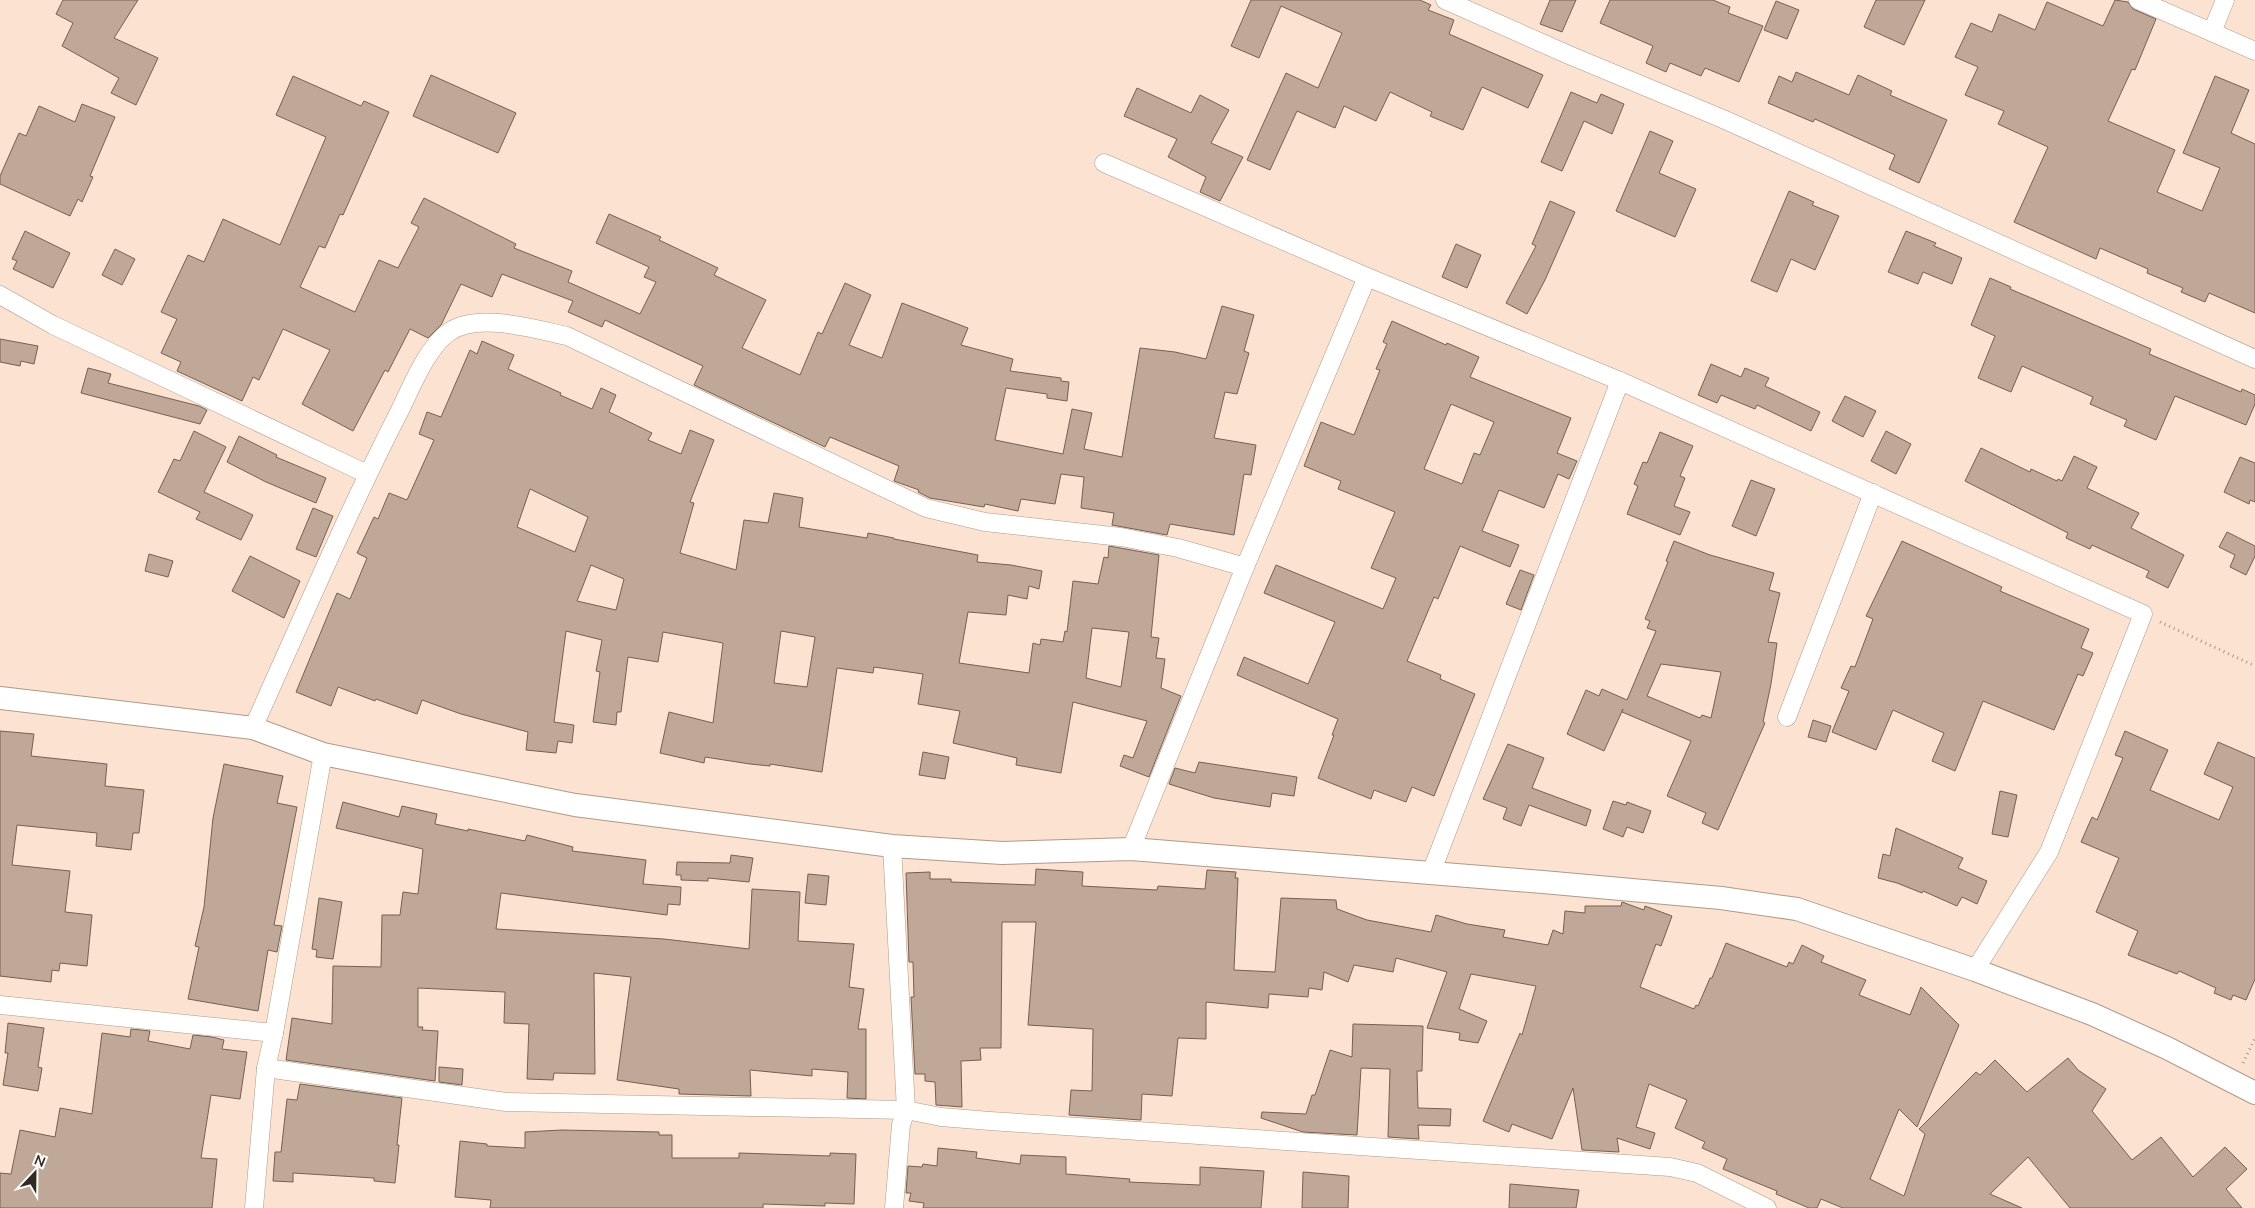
<svg xmlns="http://www.w3.org/2000/svg" width="2255" height="1208" font-family="'Nunito Sans',sans-serif">
	<rect width="100%" height="100%" fill="#fce2d1"/>
	<g fill="#c0a898" stroke="#766051" fill-rule="evenodd">
		<path d="M 63,0 L 138,0 L 114,38 L 158,58 L 136,105 L 111,93 L 119,78 L 62,46 L 73,23 L 56,14 Z"/>
		<path d="M 1251,0 L 1420,0 L 1431,5 L 1428,10 L 1454,20 L 1449,34 L 1543,75 L 1528,108 L 1482,87 L 1463,130 L 1430,116 L 1432,112 L 1390,92 L 1376,121 L 1344,106 L 1335,128 L 1297,111 L 1270,170 L 1247,160 L 1286,73 L 1318,88 L 1342,33 L 1281,6 L 1259,58 L 1231,46 Z"/>
		<path d="M 1550,0 L 1576,0 L 1562,32 L 1540,24 Z"/>
		<path d="M 1610,0 L 1713,0 L 1730,7 L 1728,13 L 1763,26 L 1739,82 L 1705,68 L 1701,76 L 1670,63 L 1666,72 L 1646,63 L 1653,46 L 1600,23 Z"/>
		<path d="M 1876,0 L 1925,0 L 1904,45 L 1864,27 Z"/>
		<path d="M 2115,0 L 2128,2 L 2133,9 L 2156,19 L 2135,70 L 2132,69 L 2108,121 L 2175,150 L 2157,192 L 2202,211 L 2220,168 L 2183,153 L 2215,76 L 2249,90 L 2231,133 L 2255,144 L 2255,313 L 2209,293 L 2205,302 L 2181,292 L 2183,288 L 2147,273 L 2148,269 L 2100,248 L 2096,259 L 2014,222 L 2048,147 L 1998,124 L 2004,111 L 1965,95 L 1978,67 L 1955,57 L 1971,23 L 1992,32 L 1999,14 L 2035,30 L 2047,2 L 2103,26 Z"/>
		<path d="M 1776,1 L 1799,10 L 1787,39 L 1764,30 Z"/>
		<path d="M 1796,72 L 1849,95 L 1858,75 L 1892,91 L 1890,95 L 1947,120 L 1919,183 L 1889,169 L 1895,155 L 1815,119 L 1813,122 L 1768,103 L 1779,76 L 1792,82 Z"/>
		<path d="M 431,75 L 516,113 L 498,153 L 413,116 Z"/>
		<path d="M 293,76 L 361,106 L 364,101 L 389,112 L 343,215 L 340,214 L 325,248 L 319,246 L 300,287 L 355,312 L 379,260 L 398,268 L 419,227 L 411,223 L 424,198 L 516,244 L 514,248 L 572,271 L 568,282 L 640,314 L 656,282 L 644,277 L 649,267 L 596,243 L 609,214 L 661,237 L 659,240 L 718,268 L 714,275 L 766,300 L 742,348 L 800,375 L 818,332 L 822,334 L 845,283 L 871,295 L 849,345 L 882,358 L 902,303 L 968,328 L 961,345 L 1013,359 L 1010,371 L 1061,378 L 1061,381 L 1069,382 L 1067,401 L 1047,398 L 1047,394 L 1006,388 L 995,440 L 1063,454 L 1072,409 L 1092,413 L 1084,449 L 1122,457 L 1140,348 L 1175,352 L 1206,359 L 1222,306 L 1254,315 L 1244,351 L 1249,353 L 1237,394 L 1225,392 L 1214,438 L 1256,445 L 1251,475 L 1244,474 L 1234,535 L 1170,524 L 1167,535 L 1112,525 L 1114,513 L 1081,508 L 1084,477 L 1061,474 L 1055,504 L 1021,499 L 1018,511 L 985,504 L 984,507 L 930,498 L 918,492 L 919,490 L 894,481 L 899,466 L 830,437 L 825,447 L 694,385 L 703,366 L 605,320 L 602,327 L 568,312 L 573,301 L 502,274 L 492,297 L 461,284 L 441,325 L 428,338 L 410,329 L 388,372 L 385,370 L 353,431 L 302,404 L 330,350 L 283,329 L 259,380 L 253,377 L 242,401 L 177,371 L 181,362 L 161,353 L 177,319 L 161,312 L 188,255 L 204,262 L 223,219 L 280,245 L 326,137 L 276,115 Z"/>
		<path d="M 1137,88 L 1191,113 L 1200,95 L 1229,110 L 1211,143 L 1243,157 L 1220,201 L 1200,192 L 1206,177 L 1168,157 L 1177,139 L 1124,116 Z"/>
		<path d="M 1571,92 L 1597,103 L 1601,94 L 1624,104 L 1612,134 L 1584,121 L 1562,171 L 1541,162 Z"/>
		<path d="M 82,104 L 115,117 L 90,176 L 93,177 L 82,202 L 78,199 L 70,216 L 0,184 L 0,176 L 19,133 L 26,136 L 39,106 L 75,122 Z"/>
		<path d="M 1650,131 L 1673,141 L 1659,173 L 1696,189 L 1675,237 L 1616,211 Z"/>
		<path d="M 1789,191 L 1814,202 L 1812,205 L 1839,216 L 1815,270 L 1791,259 L 1777,292 L 1751,281 Z"/>
		<path d="M 1550,201 L 1575,212 L 1545,280 L 1527,314 L 1506,303 L 1536,246 L 1532,244 Z"/>
		<path d="M 25,231 L 70,253 L 53,288 L 13,269 L 17,261 L 12,259 Z"/>
		<path d="M 1906,231 L 1936,243 L 1934,246 L 1962,258 L 1952,284 L 1923,272 L 1918,284 L 1888,272 Z"/>
		<path d="M 1456,244 L 1481,255 L 1467,288 L 1442,277 Z"/>
		<path d="M 115,249 L 135,259 L 122,285 L 102,275 Z"/>
		<path d="M 1990,278 L 2011,287 L 2010,289 L 2151,349 L 2149,354 L 2241,392 L 2242,389 L 2255,395 L 2255,404 L 2246,425 L 2175,396 L 2156,440 L 2124,426 L 2127,420 L 2090,404 L 2093,397 L 2022,366 L 2011,392 L 1978,378 L 1995,336 L 1971,325 Z"/>
		<path d="M 1392,321 L 1446,345 L 1447,343 L 1479,357 L 1470,377 L 1571,418 L 1557,453 L 1577,461 L 1569,479 L 1558,474 L 1544,508 L 1499,490 L 1482,531 L 1519,545 L 1510,567 L 1460,546 L 1438,599 L 1434,597 L 1407,661 L 1441,675 L 1440,679 L 1475,694 L 1434,796 L 1412,787 L 1406,802 L 1374,790 L 1371,799 L 1318,778 L 1334,735 L 1332,735 L 1338,719 L 1237,675 L 1244,657 L 1308,684 L 1335,622 L 1264,593 L 1276,565 L 1383,609 L 1396,578 L 1371,568 L 1395,512 L 1338,489 L 1341,481 L 1304,466 L 1321,422 L 1354,435 L 1380,370 L 1376,369 L 1387,344 L 1383,342 ZM 1451,404 L 1494,422 L 1480,455 L 1474,453 L 1462,484 L 1424,469 Z"/>
		<path d="M 0,339 L 38,346 L 34,364 L 21,361 L 20,366 L 0,362 Z"/>
		<path d="M 482,341 L 514,355 L 508,369 L 561,393 L 560,395 L 592,409 L 601,388 L 616,395 L 609,412 L 652,433 L 648,440 L 681,454 L 690,430 L 714,440 L 690,502 L 694,503 L 680,553 L 736,570 L 744,520 L 768,523 L 774,493 L 803,498 L 799,527 L 867,538 L 868,533 L 894,538 L 894,539 L 978,555 L 977,562 L 1011,565 L 1042,571 L 1039,589 L 1029,586 L 1027,599 L 1008,595 L 1006,615 L 968,612 L 959,663 L 1029,673 L 1033,643 L 1040,645 L 1041,639 L 1063,642 L 1065,631 L 1067,632 L 1073,581 L 1098,584 L 1104,557 L 1108,558 L 1109,546 L 1159,555 L 1151,637 L 1159,638 L 1156,658 L 1165,659 L 1161,688 L 1181,696 L 1149,777 L 1120,766 L 1124,755 L 1133,758 L 1147,721 L 1073,702 L 1061,773 L 1016,765 L 1017,758 L 953,743 L 960,711 L 918,704 L 923,674 L 874,667 L 873,673 L 837,668 L 822,772 L 770,764 L 770,766 L 750,764 L 705,757 L 704,763 L 660,753 L 669,712 L 713,723 L 723,643 L 663,632 L 658,662 L 628,657 L 621,712 L 617,712 L 616,725 L 593,722 L 600,672 L 596,671 L 602,640 L 566,631 L 554,722 L 574,725 L 572,743 L 558,741 L 556,753 L 526,750 L 528,732 L 461,714 L 422,700 L 417,714 L 376,699 L 375,701 L 338,687 L 331,706 L 296,692 L 337,593 L 350,599 L 367,558 L 357,553 L 374,517 L 378,519 L 389,493 L 407,500 L 434,440 L 419,434 L 427,412 L 441,417 L 470,350 L 477,354 ZM 530,489 L 588,517 L 575,552 L 517,527 ZM 591,565 L 624,579 L 616,610 L 577,601 ZM 1092,628 L 1129,632 L 1121,687 L 1086,678 ZM 781,631 L 815,637 L 807,687 L 774,683 Z"/>
		<path d="M 1711,364 L 1741,377 L 1745,368 L 1769,378 L 1765,386 L 1820,412 L 1811,431 L 1757,405 L 1755,409 L 1721,395 L 1717,403 L 1698,395 Z"/>
		<path d="M 88,368 L 111,374 L 108,383 L 199,406 L 207,410 L 200,424 L 81,393 Z"/>
		<path d="M 1845,396 L 1876,411 L 1863,437 L 1832,421 Z"/>
		<path d="M 194,431 L 226,447 L 204,492 L 253,515 L 241,540 L 196,519 L 200,512 L 158,492 L 174,459 L 180,461 Z"/>
		<path d="M 1886,431 L 1911,444 L 1896,474 L 1871,461 Z"/>
		<path d="M 1660,432 L 1693,446 L 1680,476 L 1685,478 L 1674,506 L 1690,512 L 1680,535 L 1627,514 L 1638,486 L 1634,484 L 1643,462 L 1647,463 Z"/>
		<path d="M 239,436 L 277,455 L 276,457 L 326,478 L 316,503 L 266,482 L 227,462 Z"/>
		<path d="M 1981,448 L 2030,472 L 2031,469 L 2057,481 L 2058,479 L 2062,481 L 2074,456 L 2097,467 L 2087,488 L 2139,513 L 2131,528 L 2184,555 L 2168,588 L 2146,577 L 2149,571 L 2092,545 L 2090,549 L 2066,538 L 2068,533 L 1965,481 Z"/>
		<path d="M 2240,457 L 2255,463 L 2255,502 L 2250,500 L 2249,504 L 2224,492 Z"/>
		<path d="M 1751,480 L 1775,489 L 1756,536 L 1732,526 Z"/>
		<path d="M 313,508 L 333,516 L 316,557 L 296,549 Z"/>
		<path d="M 2227,532 L 2255,546 L 2255,556 L 2246,575 L 2230,567 L 2235,555 L 2219,547 Z"/>
		<path d="M 1674,541 L 1710,555 L 1774,573 L 1769,590 L 1780,593 L 1768,642 L 1777,643 L 1771,684 L 1763,722 L 1765,723 L 1718,830 L 1702,823 L 1706,813 L 1667,796 L 1691,741 L 1622,712 L 1623,709 L 1604,751 L 1567,734 L 1586,690 L 1599,696 L 1602,689 L 1627,700 L 1656,631 L 1647,628 L 1650,621 L 1645,619 L 1668,562 L 1666,561 ZM 1661,664 L 1721,672 L 1711,718 L 1702,715 L 1700,718 L 1647,696 Z"/>
		<path d="M 1902,541 L 2002,587 L 2000,591 L 2089,629 L 2081,648 L 2093,653 L 2083,676 L 2078,674 L 2054,730 L 1983,701 L 1955,771 L 1932,761 L 1944,733 L 1893,710 L 1876,750 L 1832,732 L 1849,691 L 1841,688 L 1851,666 L 1855,667 L 1873,619 L 1866,616 Z"/>
		<path d="M 149,554 L 173,561 L 168,577 L 145,571 Z"/>
		<path d="M 250,556 L 300,581 L 284,618 L 232,591 Z"/>
		<path d="M 1520,570 L 1534,575 L 1521,610 L 1506,604 Z"/>
		<path d="M 1813,720 L 1831,726 L 1826,742 L 1808,737 Z"/>
		<path d="M 0,731 L 34,734 L 31,756 L 107,764 L 105,786 L 144,790 L 139,833 L 133,833 L 131,850 L 96,846 L 97,833 L 17,825 L 12,865 L 70,871 L 65,912 L 92,915 L 87,966 L 60,963 L 59,971 L 52,970 L 51,982 L 0,976 Z"/>
		<path d="M 2125,731 L 2168,750 L 2150,790 L 2219,820 L 2233,787 L 2204,774 L 2218,742 L 2255,758 L 2255,979 L 2246,1000 L 2233,995 L 2231,1000 L 2214,993 L 2216,988 L 2179,971 L 2177,974 L 2128,955 L 2138,931 L 2096,912 L 2119,858 L 2081,842 L 2092,817 L 2097,820 L 2123,758 L 2115,755 Z"/>
		<path d="M 1508,744 L 1544,758 L 1532,788 L 1591,810 L 1586,826 L 1529,805 L 1521,826 L 1503,819 L 1507,808 L 1483,799 Z"/>
		<path d="M 923,752 L 949,757 L 945,779 L 919,775 Z"/>
		<path d="M 1199,762 L 1297,777 L 1294,796 L 1272,793 L 1270,807 L 1214,798 L 1169,784 L 1175,768 L 1195,773 Z"/>
		<path d="M 224,764 L 283,776 L 277,803 L 297,807 L 274,925 L 282,926 L 277,952 L 268,950 L 258,1011 L 188,999 L 199,947 L 195,946 L 204,907 L 213,818 Z"/>
		<path d="M 2000,791 L 2017,795 L 2008,837 L 1992,834 Z"/>
		<path d="M 1613,801 L 1626,805 L 1627,802 L 1651,811 L 1643,833 L 1627,827 L 1623,837 L 1603,829 Z"/>
		<path d="M 343,802 L 399,817 L 402,806 L 437,814 L 435,824 L 468,831 L 468,829 L 525,841 L 527,835 L 573,847 L 572,851 L 646,860 L 643,884 L 681,887 L 680,905 L 668,904 L 667,915 L 501,893 L 496,929 L 664,939 L 749,949 L 752,889 L 800,892 L 798,941 L 854,944 L 849,987 L 864,989 L 858,1029 L 866,1029 L 866,1099 L 847,1098 L 848,1072 L 812,1069 L 812,1076 L 750,1070 L 751,1096 L 679,1094 L 679,1089 L 617,1080 L 631,977 L 594,973 L 595,1074 L 554,1073 L 553,1080 L 527,1079 L 529,1024 L 504,1023 L 505,992 L 418,988 L 418,1027 L 423,1027 L 422,1030 L 438,1031 L 435,1081 L 286,1060 L 292,1018 L 332,1024 L 333,966 L 381,967 L 382,915 L 400,915 L 403,892 L 418,894 L 423,849 L 336,828 Z"/>
		<path d="M 1896,828 L 1963,858 L 1958,868 L 1987,881 L 1977,904 L 1962,897 L 1957,906 L 1923,891 L 1922,893 L 1897,883 L 1878,878 L 1883,854 L 1890,856 Z"/>
		<path d="M 731,855 L 753,858 L 749,882 L 708,878 L 708,881 L 681,880 L 681,875 L 676,875 L 677,862 L 730,863 Z"/>
		<path d="M 1036,869 L 1083,872 L 1082,886 L 1157,890 L 1158,886 L 1205,889 L 1207,870 L 1236,872 L 1235,878 L 1238,878 L 1234,970 L 1275,972 L 1281,898 L 1336,900 L 1337,909 L 1367,920 L 1431,932 L 1436,915 L 1467,924 L 1505,930 L 1503,937 L 1548,945 L 1553,930 L 1563,934 L 1565,911 L 1585,913 L 1585,906 L 1621,906 L 1622,902 L 1644,910 L 1645,906 L 1672,916 L 1661,946 L 1656,944 L 1640,987 L 1694,1009 L 1696,1005 L 1698,1006 L 1710,978 L 1712,978 L 1726,943 L 1787,967 L 1789,962 L 1793,964 L 1802,945 L 1824,956 L 1821,962 L 1866,980 L 1859,995 L 1910,1015 L 1921,987 L 1959,1025 L 1917,1127 L 1899,1109 L 1870,1179 L 1904,1196 L 1925,1134 L 1919,1129 L 1976,1072 L 1980,1075 L 1995,1060 L 2027,1092 L 2068,1058 L 2078,1070 L 2106,1089 L 2092,1111 L 2132,1160 L 2161,1137 L 2193,1177 L 2225,1147 L 2247,1169 L 2226,1189 L 2242,1208 L 2070,1208 L 2028,1157 L 1990,1194 L 2022,1208 L 1843,1208 L 1821,1199 L 1817,1208 L 1809,1208 L 1776,1194 L 1777,1191 L 1723,1169 L 1727,1159 L 1702,1148 L 1705,1142 L 1675,1128 L 1687,1100 L 1649,1084 L 1636,1127 L 1655,1133 L 1650,1149 L 1617,1138 L 1619,1152 L 1582,1150 L 1573,1088 L 1552,1139 L 1512,1124 L 1509,1132 L 1483,1121 L 1520,1033 L 1522,1035 L 1536,986 L 1471,974 L 1459,1009 L 1487,1021 L 1478,1043 L 1459,1040 L 1460,1033 L 1427,1028 L 1447,972 L 1396,958 L 1393,972 L 1354,965 L 1348,982 L 1324,972 L 1322,990 L 1309,988 L 1308,997 L 1269,994 L 1268,1008 L 1206,1002 L 1206,1039 L 1178,1038 L 1172,1096 L 1142,1094 L 1141,1120 L 1069,1115 L 1071,1090 L 1092,1091 L 1093,1029 L 1028,1025 L 1036,922 L 1002,922 L 1001,1048 L 980,1048 L 981,1060 L 961,1061 L 962,1107 L 936,1105 L 935,1082 L 925,1081 L 925,1074 L 915,1074 L 911,997 L 914,997 L 913,962 L 909,962 L 906,873 L 930,872 L 930,879 L 951,879 L 951,882 L 1035,885 Z"/>
		<path d="M 808,874 L 829,876 L 826,905 L 805,903 Z"/>
		<path d="M 319,898 L 342,902 L 333,959 L 316,957 L 317,950 L 312,949 Z"/>
		<path d="M 8,1023 L 44,1028 L 38,1067 L 42,1068 L 38,1091 L 3,1085 L 8,1053 L 5,1053 Z"/>
		<path d="M 1353,1024 L 1423,1026 L 1422,1071 L 1417,1071 L 1418,1108 L 1451,1109 L 1450,1126 L 1418,1125 L 1419,1139 L 1388,1137 L 1390,1069 L 1361,1068 L 1357,1135 L 1303,1132 L 1261,1118 L 1262,1112 L 1306,1114 L 1312,1095 L 1315,1095 L 1330,1050 L 1352,1057 Z"/>
		<path d="M 131,1029 L 150,1031 L 148,1041 L 190,1049 L 193,1035 L 212,1037 L 224,1040 L 222,1049 L 247,1052 L 240,1099 L 211,1095 L 201,1158 L 217,1159 L 212,1208 L 0,1208 L 0,1173 L 11,1174 L 20,1130 L 55,1137 L 60,1108 L 92,1114 L 102,1033 L 130,1037 Z"/>
		<path d="M 439,1067 L 463,1069 L 462,1085 L 439,1082 Z"/>
		<path d="M 300,1084 L 402,1098 L 397,1145 L 399,1145 L 395,1183 L 374,1181 L 374,1178 L 293,1173 L 293,1182 L 273,1181 L 275,1152 L 281,1152 L 287,1099 L 297,1100 Z"/>
		<path d="M 562,1130 L 659,1132 L 659,1135 L 672,1135 L 672,1158 L 739,1158 L 739,1153 L 830,1156 L 830,1153 L 856,1154 L 854,1204 L 825,1203 L 825,1206 L 763,1204 L 763,1208 L 490,1208 L 491,1200 L 455,1197 L 460,1141 L 487,1144 L 487,1146 L 525,1148 L 525,1132 Z"/>
		<path d="M 938,1148 L 977,1152 L 976,1158 L 1020,1164 L 1021,1155 L 1066,1157 L 1066,1174 L 1130,1179 L 1129,1182 L 1200,1185 L 1200,1167 L 1264,1171 L 1261,1208 L 923,1208 L 924,1203 L 909,1201 L 911,1193 L 906,1193 L 908,1166 L 922,1167 L 923,1164 L 937,1166 Z"/>
		<path d="M 1303,1172 L 1349,1176 L 1348,1208 L 1302,1208 Z"/>
		<path d="M 1510,1184 L 1579,1190 L 1576,1208 L 1509,1208 Z"/>
	</g>
	<g fill="none" stroke-linecap="round" stroke-linejoin="round">
		<defs>
			<g id="minor">
				<path d="M 1445,0 L 1569,55 L 1723,119 L 2255,359"/>
				<path d="M 2138,0 L 2255,51"/>
				<path d="M 2212,32 L 2225,0"/>
				<path d="M 1104,163 L 1367,277 L 1620,381 L 2143,614 L 2049,852 L 1975,970"/>
				<path d="M 0,295 L 53,325 L 367,474"/>
				<path d="M 1787,717 L 1873,493"/>
				<path d="M 253,728 C 300,624 345,518 397,416 C 410,391 426,348 449,332 C 478,312 535,329 567,336 L 926,508 L 985,522 L 1121,537 L 1178,548 L 1245,567"/>
				<path d="M 892,846 L 906,1110 L 901,1125 L 894,1208"/>
				<path d="M 1131,849 L 1245,567 L 1367,277"/>
				<path d="M 1431,873 L 1620,381"/>
				<path d="M 0,1005 L 274,1033"/>
				<path d="M 266,1068 L 506,1102 L 906,1110 L 941,1117 L 990,1121 L 1670,1167 L 1697,1173 L 1767,1208"/>
				<path d="M 254,1208 L 266,1068 L 274,1033 L 323,754"/>
			</g>
			<path id="tertiary" d="M 0,698 L 253,728 L 323,754 L 575,805 L 892,846 L 1002,853 L 1131,849 L 1543,882 L 1721,898 L 1797,909 L 1975,970 L 2092,1014 L 2167,1048 L 2255,1093"/>
		</defs>
		<use href="#minor" stroke="#b1998a" stroke-width="19"/>
		<use href="#tertiary" stroke="#b1998a" stroke-width="24"/>
		<g stroke="#a99589" stroke-width="3" stroke-dasharray="1 4" stroke-linecap="butt">
			<path d="M 2160,622 L 2255,666"/>
			<path d="M 2243,1063 L 2255,1038"/>
		</g>
		<use href="#minor" stroke="#fff" stroke-width="18"/>
		<use href="#tertiary" stroke="#fff" stroke-width="22"/>
	</g>
	<g transform="translate(35 1173) rotate(22)" stroke="#ffffff" stroke-width="4" paint-order="stroke">
	<path d="M0-4L9 19L0 12L-9 19Z" fill="#332923"/>
	<text y="-8" font-size="14" font-weight="bold" text-anchor="middle" fill="#332923">N</text>
	</g>
</svg>
